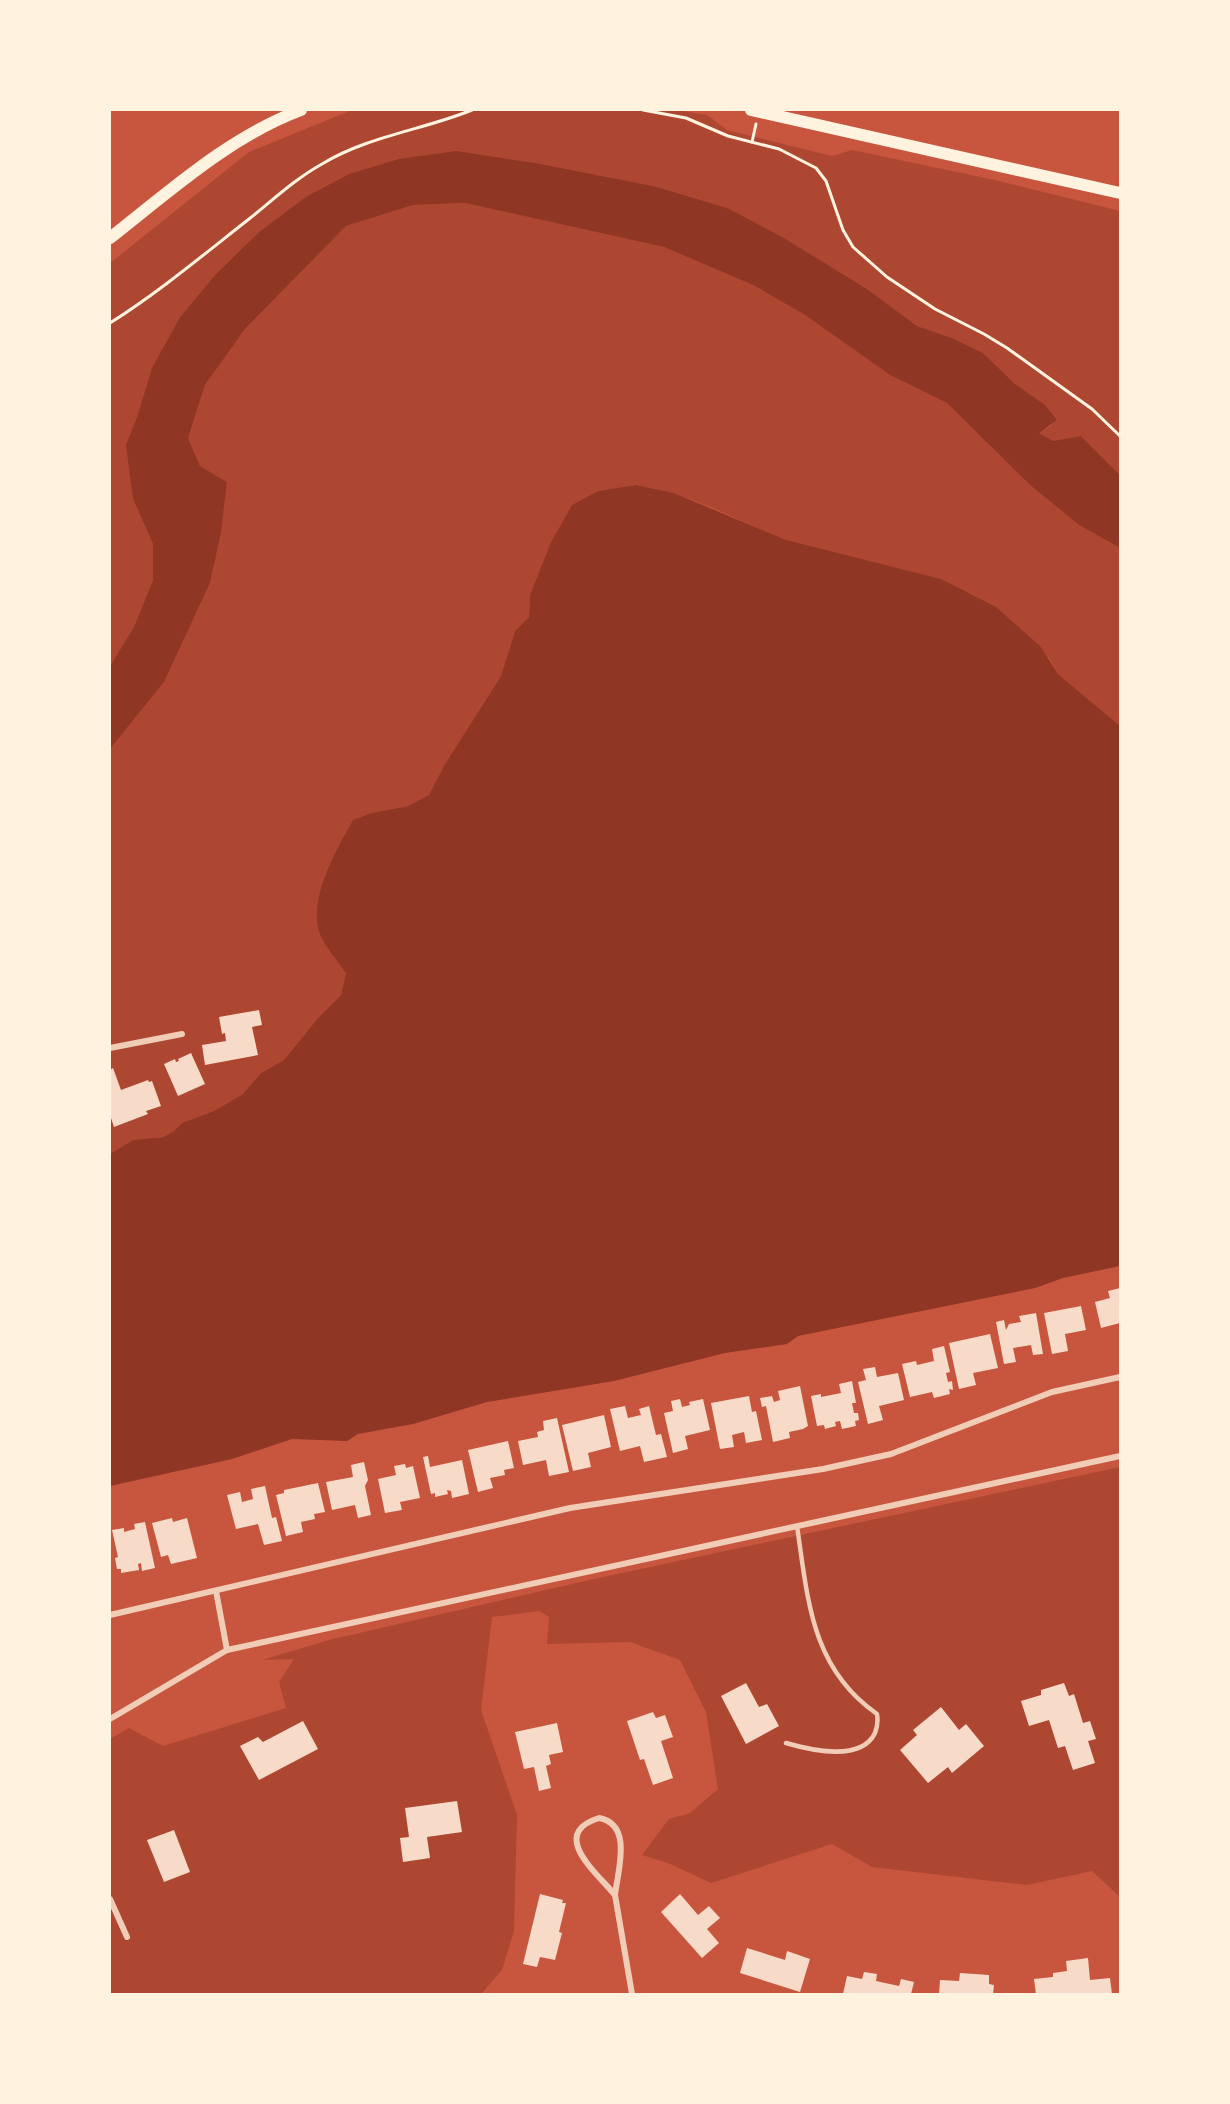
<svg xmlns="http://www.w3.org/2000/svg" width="1230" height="2104" font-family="Quicksand,sans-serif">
	<rect width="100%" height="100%" fill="#c8553d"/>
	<g fill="#ae4732">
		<path d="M 352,110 L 677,110 L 707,115 L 727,130 L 832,156 L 852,150 L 995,180 L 1120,211 L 1120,475 L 1081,436 L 1053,441 L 1038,433 L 1049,427 L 1057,420 L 1030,394 L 1014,383 L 983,353 L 952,338 L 917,326 L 867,289 L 828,266 L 653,186 L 541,164 L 349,174 L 307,196 L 259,232 L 216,274 L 180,317 L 152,368 L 137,417 L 127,445 L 133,499 L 153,544 L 153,580 L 134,627 L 110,666 L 110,263 L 249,152 Z"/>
		<path d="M 465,203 L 664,247 L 753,285 L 805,315 L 890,375 L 947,403 L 1030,485 L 1079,525 L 1120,548 L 1120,726 L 1058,674 L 1049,658 L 713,508 L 674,493 L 636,485 L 598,491 L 572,505 L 551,542 L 530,595 L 529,617 L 515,631 L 501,676 L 445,764 L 429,795 L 408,806 L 372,813 L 346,973 L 341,995 L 318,1018 L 284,1060 L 261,1073 L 243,1094 L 214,1111 L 183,1123 L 174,1131 L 164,1137 L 133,1140 L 110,1154 L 110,749 L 164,682 L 210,583 L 221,533 L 227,482 L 200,466 L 188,438 L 205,385 L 245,329 L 346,226 L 413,205 Z"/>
		<path d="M 1120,1467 L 1120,1897 L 1092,1871 L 1027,1885 L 872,1867 L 832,1844 L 711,1883 L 668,1863 L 642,1855 L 669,1819 L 690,1813 L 718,1789 L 706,1712 L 680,1660 L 630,1642 L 547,1644 L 549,1617 L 539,1611 L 492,1617 L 481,1710 L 517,1815 L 514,1931 L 502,1970 L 481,1994 L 110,1994 L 110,1739 L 129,1728 L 163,1746 L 286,1708 L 279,1682 L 294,1659 L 262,1660 L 329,1640 L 589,1580 Z"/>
	</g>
	<g fill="#8f3625">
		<path d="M 456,151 L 541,164 L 653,186 L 727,208 L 782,237 L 867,289 L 917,326 L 952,338 L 983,353 L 1014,383 L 1045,405 L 1057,420 L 1039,433 L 1053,441 L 1081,436 L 1120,475 L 1120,548 L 1079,525 L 1030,485 L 947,403 L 890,375 L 805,315 L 753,285 L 664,247 L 465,203 L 413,205 L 346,226 L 245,329 L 205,385 L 188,438 L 200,466 L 227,482 L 221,533 L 210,583 L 164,682 L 110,749 L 110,666 L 134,627 L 153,580 L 153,544 L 133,499 L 126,445 L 137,417 L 152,368 L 180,317 L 216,274 L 259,232 L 307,196 L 349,174 L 399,159 Z"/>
		<path d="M 636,485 L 674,493 L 786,540 L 941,579 L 996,607 L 1040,646 L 1058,674 L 1120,726 L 1120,1266 L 1063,1278 L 1035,1288 L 798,1336 L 787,1344 L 725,1353 L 614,1381 L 487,1402 L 413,1424 L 358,1434 L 347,1441 L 292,1439 L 232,1459 L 110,1486 L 110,1154 L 133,1140 L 164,1137 L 174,1131 L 182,1123 L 214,1111 L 243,1094 L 261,1073 L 284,1060 L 318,1018 L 341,995 L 346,973 C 338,961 325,947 320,934 C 307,900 337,849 353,820 L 372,813 L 408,806 L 429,795 L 445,764 L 501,676 L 515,631 L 529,617 L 530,595 L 551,542 L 572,505 L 598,491 Z"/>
	</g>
	<g fill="#f7dbc8">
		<path d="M 259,1010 L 262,1025 L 252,1027 L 258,1055 L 205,1065 L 202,1045 L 226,1041 L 225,1033 L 222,1034 L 219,1017 Z"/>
		<path d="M 191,1053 L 205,1084 L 178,1096 L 164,1064 L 175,1059 L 176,1062 L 179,1061 L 178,1059 Z"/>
		<path d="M 113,1068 L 121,1090 L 148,1080 L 149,1082 L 152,1081 L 161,1106 L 146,1111 L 148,1114 L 114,1127 L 110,1115 L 110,1070 Z"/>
		<path d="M 1120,1288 L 1120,1323 L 1101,1328 L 1095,1302 L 1110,1298 L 1108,1291 Z"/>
		<path d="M 1081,1306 L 1086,1330 L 1065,1334 L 1068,1351 L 1052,1354 L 1044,1313 Z"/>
		<path d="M 1036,1313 L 1043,1354 L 1033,1355 L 1031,1345 L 1013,1348 L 1016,1362 L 1004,1364 L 996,1322 L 1004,1320 L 1006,1330 L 1009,1324 L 1021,1322 L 1019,1316 Z"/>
		<path d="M 990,1334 L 998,1368 L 973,1373 L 976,1385 L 959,1389 L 949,1343 Z"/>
		<path d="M 944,1346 L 950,1372 L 946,1373 L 948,1382 L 952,1381 L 953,1390 L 949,1389 L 950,1394 L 934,1398 L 932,1392 L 910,1397 L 902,1364 L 916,1361 L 917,1365 L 934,1361 L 932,1349 Z"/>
		<path d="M 875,1367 L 877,1377 L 898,1373 L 904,1400 L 879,1406 L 883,1420 L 868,1424 L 858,1382 L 866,1380 L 863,1369 Z"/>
		<path d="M 852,1381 L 856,1403 L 852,1403 L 854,1413 L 858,1413 L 859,1420 L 855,1421 L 856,1426 L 842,1429 L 840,1421 L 835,1422 L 836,1426 L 825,1429 L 824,1425 L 817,1426 L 811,1396 L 821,1394 L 821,1397 L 841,1393 L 839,1384 Z"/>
		<path d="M 800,1386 L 808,1426 L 803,1429 L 789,1432 L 790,1438 L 773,1442 L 766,1406 L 762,1407 L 760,1398 L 772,1396 L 774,1402 L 780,1400 L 778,1391 Z"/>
		<path d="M 749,1396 L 752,1412 L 756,1411 L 762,1440 L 746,1443 L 744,1432 L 732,1435 L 734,1447 L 720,1449 L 711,1403 Z"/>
		<path d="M 680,1399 L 682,1407 L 690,1405 L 689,1402 L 703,1399 L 710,1430 L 685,1436 L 688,1449 L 673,1453 L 664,1413 L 673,1411 L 671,1401 Z"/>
		<path d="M 625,1406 L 628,1418 L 641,1415 L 639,1409 L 649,1406 L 656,1435 L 661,1434 L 667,1457 L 644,1462 L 640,1446 L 620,1451 L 610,1409 Z"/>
		<path d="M 604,1415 L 611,1447 L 588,1453 L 591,1467 L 573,1471 L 562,1425 Z"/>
		<path d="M 557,1418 L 569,1472 L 549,1476 L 546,1460 L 523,1465 L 518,1441 L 538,1437 L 537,1432 L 544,1430 L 543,1421 Z"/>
		<path d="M 508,1441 L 514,1468 L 504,1470 L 505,1475 L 490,1478 L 493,1488 L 478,1492 L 468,1450 Z"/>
		<path d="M 428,1456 L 430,1467 L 462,1460 L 469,1494 L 452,1498 L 451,1491 L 447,1490 L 448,1494 L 435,1497 L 435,1493 L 431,1494 L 423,1457 Z"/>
		<path d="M 364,1462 L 368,1480 L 365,1486 L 371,1515 L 358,1518 L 355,1505 L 332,1510 L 326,1482 L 353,1477 L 351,1465 Z"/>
		<path d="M 405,1464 L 406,1468 L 413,1466 L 420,1498 L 400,1502 L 402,1510 L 385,1513 L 378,1479 L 396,1475 L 394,1466 Z"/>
		<path d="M 318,1483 L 325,1512 L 314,1514 L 315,1519 L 301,1522 L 303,1532 L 286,1536 L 276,1495 L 284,1493 L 284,1490 Z"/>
		<path d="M 265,1486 L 272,1518 L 276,1517 L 282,1541 L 264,1545 L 258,1524 L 236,1529 L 227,1495 L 240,1492 L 242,1502 L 253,1499 L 251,1489 Z"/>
		<path d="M 172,1518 L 173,1522 L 187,1518 L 197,1558 L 171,1564 L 168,1555 L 161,1557 L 152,1523 Z"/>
		<path d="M 145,1522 L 155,1568 L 142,1571 L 141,1563 L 138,1564 L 139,1570 L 121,1573 L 121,1569 L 117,1569 L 115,1558 L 118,1557 L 112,1530 L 124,1528 L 124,1532 L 135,1529 L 134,1524 Z"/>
		<path d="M 746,1683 L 759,1707 L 767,1704 L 779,1726 L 746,1744 L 721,1696 Z"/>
		<path d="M 1064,1683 L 1069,1696 L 1074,1694 L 1083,1723 L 1090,1721 L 1096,1739 L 1088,1741 L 1095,1763 L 1073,1770 L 1065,1746 L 1058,1748 L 1049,1720 L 1029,1726 L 1021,1701 L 1041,1695 L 1041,1690 Z"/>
		<path d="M 941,1707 L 959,1730 L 966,1724 L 984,1746 L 952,1773 L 948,1767 L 928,1783 L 900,1750 L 917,1735 L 913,1730 Z"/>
		<path d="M 653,1712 L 656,1718 L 665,1715 L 673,1737 L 661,1741 L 673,1778 L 653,1785 L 644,1759 L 640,1760 L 627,1721 Z"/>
		<path d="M 303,1721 L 318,1749 L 259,1780 L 240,1746 L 258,1737 L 263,1742 Z"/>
		<path d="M 557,1723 L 563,1752 L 549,1755 L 551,1764 L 546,1766 L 551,1788 L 539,1791 L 534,1767 L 524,1769 L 515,1732 Z"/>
		<path d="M 457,1801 L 462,1832 L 427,1837 L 430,1858 L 403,1862 L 400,1838 L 409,1837 L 405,1808 Z"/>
		<path d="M 174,1830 L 190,1872 L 164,1882 L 147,1840 Z"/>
		<path d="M 540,1894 L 563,1900 L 562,1903 L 566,1903 L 559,1932 L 562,1933 L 555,1960 L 540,1957 L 537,1967 L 523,1964 Z"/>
		<path d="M 680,1894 L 698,1915 L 709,1906 L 720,1918 L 707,1929 L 719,1943 L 702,1958 L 661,1912 Z"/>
		<path d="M 747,1948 L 785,1960 L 787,1951 L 810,1959 L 800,1992 L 740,1973 Z"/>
		<path d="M 1088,1958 L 1090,1980 L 1110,1978 L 1112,1994 L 1036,1994 L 1034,1979 L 1053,1977 L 1053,1973 L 1067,1971 L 1066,1961 Z"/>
		<path d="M 864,1972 L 877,1974 L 876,1981 L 899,1986 L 901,1979 L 914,1982 L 911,1994 L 843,1994 L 847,1976 L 862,1979 Z"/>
		<path d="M 960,1973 L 989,1975 L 989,1984 L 994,1985 L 993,1994 L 939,1994 L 940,1980 L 959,1981 Z"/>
	</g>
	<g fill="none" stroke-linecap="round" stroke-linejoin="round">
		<g stroke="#fff3e0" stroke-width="3">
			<path d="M 643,110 L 686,118 L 728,136 L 779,149 L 816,168 L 826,181 L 843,230 L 853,247 L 887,277 L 935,309 L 984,334 L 1007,348 L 1092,409 L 1120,436"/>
			<path d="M 752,142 L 756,124"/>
			<path d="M 110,323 C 159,292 203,255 249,219 C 273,200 295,179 322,164 C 368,136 423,130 472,110"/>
		</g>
		<path stroke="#f1ccb7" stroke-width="4.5" d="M 786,1743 C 810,1750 861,1762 875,1733 C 878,1726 878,1721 877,1714 C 811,1668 808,1600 797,1526"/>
		<g stroke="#f1ccb7" stroke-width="6">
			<path d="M 110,1048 L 182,1034"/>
			<path d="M 216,1591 L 227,1650"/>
			<path d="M 110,1615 L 570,1508 L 823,1469 L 891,1454 L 1052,1392 L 1120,1377"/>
			<path d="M 110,1719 L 227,1650 L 1120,1456"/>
			<path d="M 599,1818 C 633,1824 618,1870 615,1895 C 597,1873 548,1834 599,1818 Z"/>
			<path d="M 615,1895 L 632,1994"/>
			<path d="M 110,1899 L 127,1937"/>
		</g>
		<g stroke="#fff3e0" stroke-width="12">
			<path d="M 751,110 L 1120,193"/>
			<path d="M 110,238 C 170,191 229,137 301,110"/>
		</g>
	</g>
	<rect width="1230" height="2104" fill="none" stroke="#fff3e0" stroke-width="222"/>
</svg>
